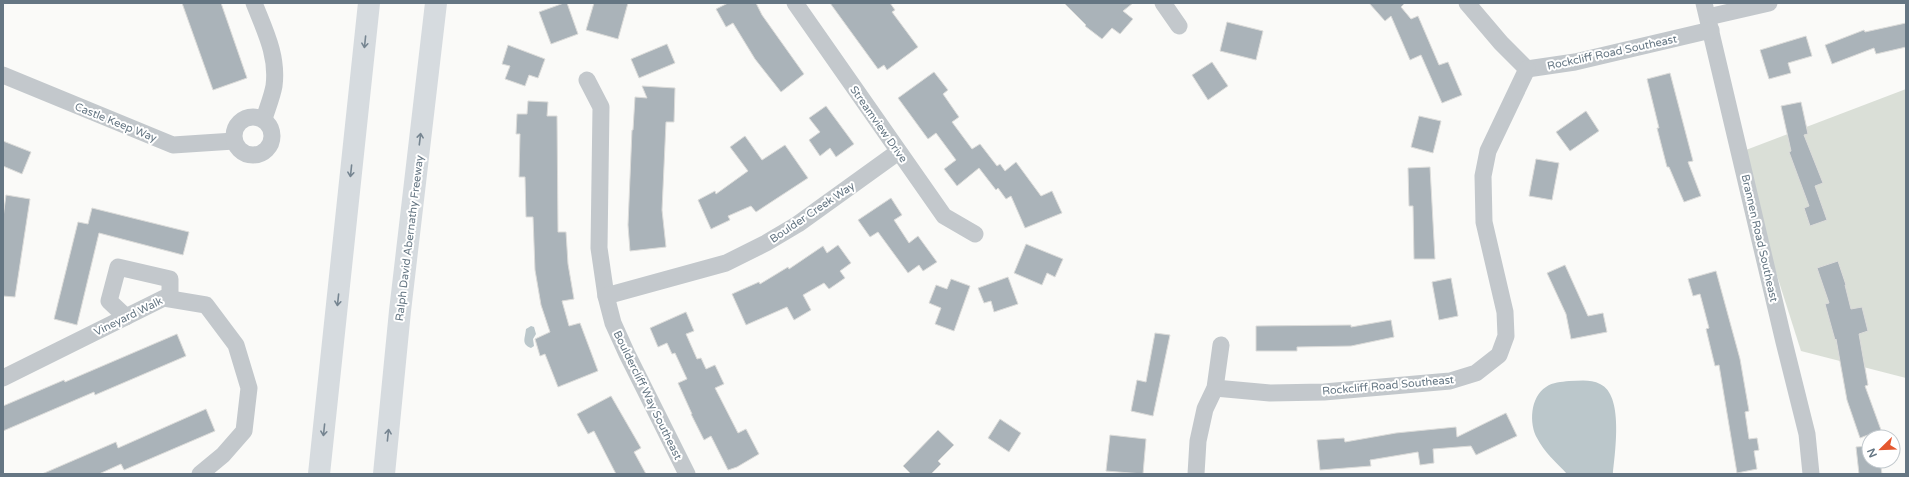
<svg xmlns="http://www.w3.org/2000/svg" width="1909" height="477" font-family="'Varela Round',sans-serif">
	<rect width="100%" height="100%" fill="#fafaf8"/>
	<path fill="#dadfd7" d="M 1906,89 L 1906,378 L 1801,351 L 1738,153 Z"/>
	<g fill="#bbc7cb">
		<path d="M 531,326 L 534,327 L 536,334 L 533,339 L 534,346 L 531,348 C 521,344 525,339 526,329 Z"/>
		<path d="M 1569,381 C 1579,381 1591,379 1600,384 C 1624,395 1615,452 1613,474 L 1567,474 C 1557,463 1544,452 1537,438 C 1529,424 1530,397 1546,387 C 1553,382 1561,382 1569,381 Z"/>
	</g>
	<g fill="#aab3b9" stroke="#dcdcda">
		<path d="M 182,3 L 221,3 L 247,78 L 213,90 Z"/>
		<path d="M 564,3 L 567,3 L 578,34 L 551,44 L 539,12 Z"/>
		<path d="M 594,3 L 628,3 L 618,39 L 586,30 Z"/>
		<path d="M 728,3 L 756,3 L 762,15 L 804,74 L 781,92 L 755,59 L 733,23 L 726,27 L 716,9 Z"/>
		<path d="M 830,3 L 890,3 L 895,10 L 892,12 L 918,47 L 887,70 L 884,65 L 878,69 Z"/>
		<path d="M 1064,3 L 1133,3 L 1123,11 L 1133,19 L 1120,34 L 1112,28 L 1102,39 L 1085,26 L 1086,25 Z"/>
		<path d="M 1369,3 L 1405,3 L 1401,7 L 1411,19 L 1418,16 L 1439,65 L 1448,62 L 1462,95 L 1442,103 L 1421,55 L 1410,60 L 1391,16 L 1385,21 Z"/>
		<path d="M 1227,22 L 1263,31 L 1256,60 L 1220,51 Z"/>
		<path d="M 1906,23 L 1906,47 L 1876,54 L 1874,48 L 1832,64 L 1825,45 L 1864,30 L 1865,32 Z"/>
		<path d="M 1806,36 L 1812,56 L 1788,63 L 1791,73 L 1769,79 L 1760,50 Z"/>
		<path d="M 667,44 L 675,63 L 639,78 L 631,59 Z"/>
		<path d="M 508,45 L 545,59 L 538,78 L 529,75 L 525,86 L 505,79 L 510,66 L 502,64 Z"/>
		<path d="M 1212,62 L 1228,86 L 1208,100 L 1192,75 Z"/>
		<path d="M 934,72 L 948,90 L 943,94 L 959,117 L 952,122 L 972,149 L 980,144 L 997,166 L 1000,164 L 1005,171 L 1016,162 L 1041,196 L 1052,191 L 1062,213 L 1025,228 L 1011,196 L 1006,199 L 998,188 L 996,190 L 979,168 L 957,186 L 944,169 L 956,160 L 936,133 L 928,139 L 898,98 Z"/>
		<path d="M 1670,73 L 1693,161 L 1688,162 L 1701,196 L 1684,202 L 1669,167 L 1667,167 L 1657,128 L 1659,128 L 1647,79 Z"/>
		<path d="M 642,86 L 675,88 L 674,122 L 666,122 L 662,210 L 666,247 L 630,251 L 628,225 L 632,130 L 633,130 L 635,97 L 647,98 Z"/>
		<path d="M 528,101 L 548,102 L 547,116 L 557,116 L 558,232 L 566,232 L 568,264 L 574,299 L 562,301 L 569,326 L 580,323 L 598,371 L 558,387 L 545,354 L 540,356 L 535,339 L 550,332 L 541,305 L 535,270 L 533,217 L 526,217 L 525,177 L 519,177 L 520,134 L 516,134 L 517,114 L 527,114 Z"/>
		<path d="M 1801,102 L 1808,134 L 1804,135 L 1823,183 L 1815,186 L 1827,220 L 1810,226 L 1804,208 L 1809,206 L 1789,152 L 1791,151 L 1781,106 Z"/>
		<path d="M 826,106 L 854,144 L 836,157 L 830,148 L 820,156 L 809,140 L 820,132 L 809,118 Z"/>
		<path d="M 1586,111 L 1599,131 L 1570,151 L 1556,132 Z"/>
		<path d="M 1419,116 L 1441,121 L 1433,153 L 1411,147 Z"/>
		<path d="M 745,136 L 762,160 L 785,145 L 808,178 L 756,212 L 751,206 L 728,216 L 730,220 L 711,229 L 698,200 L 715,191 L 716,194 L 748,171 L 730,147 Z"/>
		<path d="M 3,141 L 31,152 L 22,174 L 3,166 Z"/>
		<path d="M 1536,159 L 1559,163 L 1552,200 L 1529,196 Z"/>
		<path d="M 1430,167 L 1435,259 L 1414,259 L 1413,206 L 1409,206 L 1408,168 Z"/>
		<path d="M 6,195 L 30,199 L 15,297 L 3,296 L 3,218 Z"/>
		<path d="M 891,198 L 902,215 L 894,220 L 909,243 L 918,236 L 937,262 L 923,271 L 919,265 L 908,273 L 878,232 L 870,237 L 858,220 Z"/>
		<path d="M 92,208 L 189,232 L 183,255 L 99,233 L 77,325 L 54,319 L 78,222 L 88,224 Z"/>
		<path d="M 1026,244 L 1063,259 L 1055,277 L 1047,273 L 1042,285 L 1014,273 Z"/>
		<path d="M 838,245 L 851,263 L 840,271 L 845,278 L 829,289 L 824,283 L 803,295 L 811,310 L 794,320 L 787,307 L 746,325 L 732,294 L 759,282 L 760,284 L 788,267 L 789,269 L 823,246 L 827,253 Z"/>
		<path d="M 1838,261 L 1846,285 L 1845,285 L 1851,309 L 1862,307 L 1868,331 L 1859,334 L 1868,385 L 1865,386 L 1881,430 L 1860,438 L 1847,400 L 1836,339 L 1835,340 L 1825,304 L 1829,303 L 1817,268 Z"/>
		<path d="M 1565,265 L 1588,316 L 1603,313 L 1607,332 L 1571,339 L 1566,314 L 1547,273 Z"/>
		<path d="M 1716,271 L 1740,359 L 1749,411 L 1745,412 L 1749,439 L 1757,438 L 1759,450 L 1754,451 L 1757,469 L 1737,473 L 1719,365 L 1715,366 L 1706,329 L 1709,328 L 1700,294 L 1693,296 L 1688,279 Z"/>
		<path d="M 1008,277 L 1018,304 L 994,312 L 991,301 L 984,303 L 978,288 Z"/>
		<path d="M 1451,278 L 1458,316 L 1439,320 L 1432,282 Z"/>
		<path d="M 951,279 L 970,286 L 954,331 L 935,324 L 941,308 L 929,303 L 936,285 L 947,289 Z"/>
		<path d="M 686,312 L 694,331 L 686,334 L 697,359 L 701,358 L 706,369 L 715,365 L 724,384 L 715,388 L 738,433 L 746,429 L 759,454 L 737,467 L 728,470 L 711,436 L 704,440 L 691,414 L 692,414 L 678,383 L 687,379 L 675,353 L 672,354 L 667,343 L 658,347 L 650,328 Z"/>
		<path d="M 1391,320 L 1394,337 L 1351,346 L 1297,347 L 1297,351 L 1256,351 L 1256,326 L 1351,325 L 1351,327 Z"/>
		<path d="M 1155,333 L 1170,335 L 1153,416 L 1131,411 L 1137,380 L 1146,382 Z"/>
		<path d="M 177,334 L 186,356 L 95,395 L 94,392 L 3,431 L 3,406 L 64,380 L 65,382 Z"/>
		<path d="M 611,396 L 641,448 L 634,452 L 646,474 L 616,474 L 594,431 L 588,434 L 577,414 Z"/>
		<path d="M 206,409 L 215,431 L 124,470 L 121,464 L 99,474 L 42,474 L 116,442 L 118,448 Z"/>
		<path d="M 1506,413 L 1517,436 L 1476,455 L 1471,446 L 1433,449 L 1434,463 L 1420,465 L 1418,452 L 1370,460 L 1371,466 L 1320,470 L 1317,440 L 1344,438 L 1345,442 L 1396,433 L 1456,427 L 1457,437 Z"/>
		<path d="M 1000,419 L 1021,433 L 1009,452 L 988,438 Z"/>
		<path d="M 938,430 L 954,445 L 938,461 L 941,464 L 931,474 L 911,474 L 903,466 Z"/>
		<path d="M 1110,435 L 1146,439 L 1143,474 L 1106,471 Z"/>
		<path d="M 1869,446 L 1869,461 L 1880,461 L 1882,474 L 1859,474 L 1856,447 Z"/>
	</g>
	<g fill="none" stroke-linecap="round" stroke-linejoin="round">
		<g stroke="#c3c8cc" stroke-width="17">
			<path d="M 254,3 C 265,31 278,56 274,86 C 272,97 267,109 264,119"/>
			<path d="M 795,3 L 944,216 L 975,234"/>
			<path d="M 1163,3 L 1179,26"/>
			<path d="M 1467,3 L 1501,43 L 1527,69"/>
			<path d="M 1704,3 L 1784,342 L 1807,434 L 1811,474"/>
			<path d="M 1708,17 L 1769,3"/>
			<path d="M 1527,69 L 1575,62 L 1711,30"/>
			<path d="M 3,75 L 173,145 L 234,141"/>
			<path d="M 587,80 L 601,107 L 599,248 L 606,296 L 613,323 L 627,354 L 687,474"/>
			<circle cx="253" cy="136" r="19"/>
			<path d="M 606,296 L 726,263 L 766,243 L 798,224 L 898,152"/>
			<path d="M 126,317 L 109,301 L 118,267 L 170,279 L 170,298"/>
			<path d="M 3,378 L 164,298 L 206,305 L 236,345 L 249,388 L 244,431 L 223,455 L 200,474"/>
			<path d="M 1215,388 L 1270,393 L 1324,392 L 1450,381 L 1476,373 L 1499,355 L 1506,336 L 1505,312 L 1484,222 L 1483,176 L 1488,151 L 1527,69"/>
			<path d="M 1196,474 L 1198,441 L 1205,409 L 1215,388 L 1221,345"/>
		</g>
		<g stroke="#d6dbdf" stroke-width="22">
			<path d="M 319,474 L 369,3"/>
			<path d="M 384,474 L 400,311 L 436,3"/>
		</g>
	</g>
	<defs><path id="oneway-shaft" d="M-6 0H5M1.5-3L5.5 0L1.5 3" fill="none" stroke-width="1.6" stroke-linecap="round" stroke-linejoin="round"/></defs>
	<g stroke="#768591">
		<use href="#oneway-shaft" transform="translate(365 42) rotate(96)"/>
		<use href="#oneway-shaft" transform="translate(420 139) rotate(-83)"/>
		<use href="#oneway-shaft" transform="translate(351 171) rotate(96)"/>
		<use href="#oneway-shaft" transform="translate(338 300) rotate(96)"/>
		<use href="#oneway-shaft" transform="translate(324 430) rotate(96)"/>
		<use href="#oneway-shaft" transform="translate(388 435) rotate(-84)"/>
	</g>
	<g text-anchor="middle" stroke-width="4" stroke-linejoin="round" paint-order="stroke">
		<g font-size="11" fill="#657683" stroke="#fff">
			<text transform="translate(1612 52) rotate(-12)" y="4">Rockcliff Road Southeast</text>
			<text transform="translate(116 122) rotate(22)" y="4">Castle Keep Way</text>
			<text transform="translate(879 124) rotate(55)" y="4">Streamview Drive</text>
			<text transform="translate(812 212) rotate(-34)" y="4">Boulder Creek Way</text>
			<text transform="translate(409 238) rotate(-83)" y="4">Ralph David Abernathy Freeway</text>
			<text transform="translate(1760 238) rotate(77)" y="4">Brannen Road Southeast</text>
			<text transform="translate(128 316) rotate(-26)" y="4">Vineyard Walk</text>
			<text transform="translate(1388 385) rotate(-5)" y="4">Rockcliff Road Southeast</text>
			<text transform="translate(648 395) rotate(64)" y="4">Bouldercliff Way Southeast</text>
		</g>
	</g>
	<rect width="1909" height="477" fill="none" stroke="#657683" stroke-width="8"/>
	<g transform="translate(1881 449) rotate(247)"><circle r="19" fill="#ffffff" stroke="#c1c8cd"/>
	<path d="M0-3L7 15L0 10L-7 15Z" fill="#e4572e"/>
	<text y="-6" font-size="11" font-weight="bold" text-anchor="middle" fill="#657683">N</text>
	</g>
</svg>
